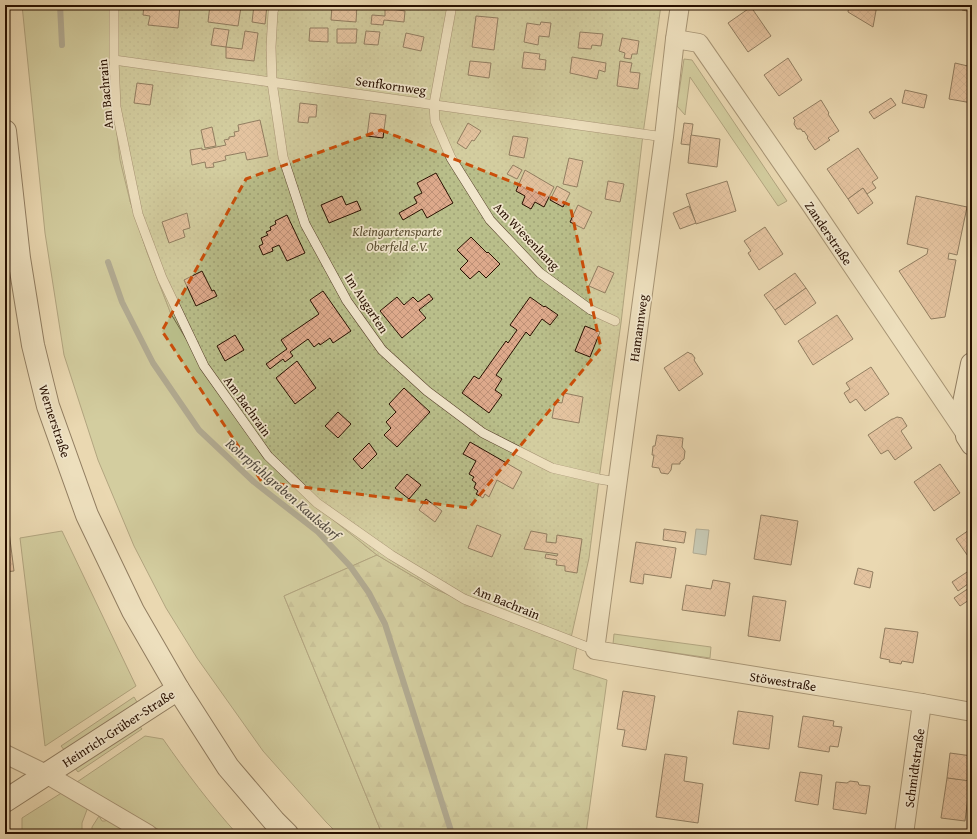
<svg xmlns="http://www.w3.org/2000/svg" width="977" height="839" font-family="'Gentium Book Plus',serif">
	<defs>
		<pattern id="forest-firs" width="22" height="20" patternUnits="userSpaceOnUse"><rect width="22" height="20" fill="#b9be8a"/><path d="M5 1l3.5 6h-7zM16 11l3.5 6h-7z" fill="#9fa275"/></pattern>
		<pattern id="garden-dots" width="8" height="8" patternUnits="userSpaceOnUse"><rect width="8" height="8" fill="#b9be8a"/><path d="M2 2h.1M6 6h.1" fill="none" stroke="#9fa275" stroke-width="1.8" stroke-linecap="round"/></pattern>
		<pattern id="building-cross-hatch" width="8" height="8" patternUnits="userSpaceOnUse"><rect width="8" height="8" fill="#dda98b"/><path d="M0 0l8 8M0 8l8-8" fill="none" stroke="#be9076"/></pattern>
	</defs>
	<rect width="100%" height="100%" fill="#ead8b1"/>
	<filter id="stains"><feTurbulence type="fractalNoise" baseFrequency=".005" numOctaves="4"/><feColorMatrix values="0 0 0 0 .2 0 0 0 0 .09 0 0 0 0 .02 0 0 0 .5 -.17"/></filter>
	<radialGradient id="worn" r=".72"><stop offset=".6" stop-color="#630" stop-opacity="0"/><stop offset="1" stop-color="#630" stop-opacity=".3"/></radialGradient>
	<g fill="#b9be8a" stroke="#706745">
		<path d="M 22,5 L 115,5 L 130,201 L 147,252 L 171,314 L 363,544 L 377,555 L 284,596 L 382,834 L 338,834 L 326,822 L 263,751 L 197,658 L 166,608 L 134,546 L 98,460 L 64,355 L 45,233 Z"/>
		<path d="M 684,59 L 692,60 L 787,201 L 778,206 L 690,77 L 685,115 L 677,106 Z"/>
		<path d="M 62,531 L 136,686 L 45,746 L 20,538 Z"/>
		<path d="M 614,634 L 711,647 L 710,658 L 613,644 Z"/>
		<path d="M 134,697 L 137,702 L 65,751 L 61,746 Z"/>
		<path d="M 138,724 L 142,729 L 78,772 L 74,767 Z"/>
		<path d="M 145,736 L 163,739 C 186,772 210,804 237,834 L 166,834 L 77,782 Z"/>
		<path d="M 63,792 L 88,807 L 82,823 L 82,834 L 22,834 L 22,818 Z"/>
		<path d="M 99,816 L 102,821 L 105,821 L 107,820 L 137,834 L 92,834 L 92,827 Z"/>
	</g>
	<path fill="url(#forest-firs)" stroke="#706745" d="M 377,555 L 433,588 L 498,616 L 578,640 L 573,669 L 607,680 L 586,834 L 382,834 L 284,596 Z"/>
	<path fill="url(#garden-dots)" stroke="#706745" d="M 115,5 L 661,5 L 643,134 L 621,323 L 599,479 L 589,558 L 571,638 L 498,616 L 433,588 L 377,555 L 317,507 L 244,427 L 191,347 L 171,314 L 147,252 L 130,201 L 120,160 L 110,73 Z"/>
	<path fill="#9eb6b8" stroke="#6f746e" d="M 696,529 L 709,530 L 706,555 L 693,553 Z"/>
	<g fill="none" stroke-linecap="round" stroke-linejoin="round">
		<g stroke="#6f746e" stroke-width="6">
			<path d="M 60,5 L 62,45"/>
			<path d="M 108,262 L 122,302 L 153,363 L 199,430 L 254,482 L 318,532 L 350,566 L 369,593 L 385,624 L 452,834"/>
		</g>
	</g>
	<g fill="url(#building-cross-hatch)" stroke="#281000">
		<path d="M 144,5 L 180,5 L 178,28 L 148,25 L 150,16 L 143,15 Z"/>
		<path d="M 210,5 L 229,5 L 241,7 L 238,26 L 208,22 Z"/>
		<path d="M 254,5 L 267,5 L 265,24 L 252,22 Z"/>
		<path d="M 332,5 L 357,5 L 356,22 L 331,20 Z"/>
		<path d="M 849,5 L 877,5 L 873,27 L 848,12 Z"/>
		<path d="M 963,5 L 972,5 L 972,12 L 962,10 Z"/>
		<path d="M 751,7 L 771,36 L 748,52 L 728,23 Z"/>
		<path d="M 385,8 L 405,11 L 404,22 L 384,20 L 383,25 L 371,24 L 372,15 L 385,16 Z"/>
		<path d="M 476,16 L 498,18 L 494,50 L 472,47 Z"/>
		<path d="M 541,22 L 551,23 L 549,37 L 539,36 L 538,45 L 524,42 L 527,23 L 540,25 Z"/>
		<path d="M 214,28 L 229,30 L 226,47 L 211,45 Z"/>
		<path d="M 310,28 L 328,28 L 328,42 L 309,41 Z"/>
		<path d="M 337,29 L 357,29 L 356,43 L 337,43 Z"/>
		<path d="M 245,31 L 258,33 L 254,61 L 226,58 L 226,47 L 242,49 Z"/>
		<path d="M 366,31 L 380,32 L 378,45 L 364,44 Z"/>
		<path d="M 580,32 L 603,34 L 601,46 L 592,45 L 591,49 L 578,48 Z"/>
		<path d="M 406,33 L 424,37 L 421,51 L 403,47 Z"/>
		<path d="M 622,38 L 639,41 L 637,54 L 632,54 L 631,59 L 624,58 L 625,53 L 619,51 Z"/>
		<path d="M 524,52 L 540,54 L 539,59 L 546,60 L 545,70 L 522,68 Z"/>
		<path d="M 572,57 L 606,63 L 605,72 L 599,70 L 597,79 L 570,73 Z"/>
		<path d="M 788,58 L 802,80 L 779,96 L 764,75 Z"/>
		<path d="M 470,61 L 491,63 L 489,78 L 468,75 Z"/>
		<path d="M 620,61 L 632,63 L 630,72 L 640,73 L 638,89 L 617,86 Z"/>
		<path d="M 955,63 L 972,67 L 972,103 L 949,99 Z"/>
		<path d="M 137,83 L 153,85 L 150,105 L 134,103 Z"/>
		<path d="M 905,90 L 927,95 L 924,108 L 902,103 Z"/>
		<path d="M 891,98 L 896,105 L 874,119 L 869,112 Z"/>
		<path d="M 821,100 L 829,113 L 828,114 L 839,131 L 828,138 L 830,140 L 815,150 L 807,138 L 808,137 L 804,131 L 803,132 L 801,129 L 797,129 L 794,124 L 795,120 L 793,118 Z"/>
		<path d="M 300,103 L 317,105 L 316,117 L 309,117 L 308,123 L 298,122 Z"/>
		<path d="M 370,113 L 386,115 L 383,138 L 367,136 Z"/>
		<path d="M 260,120 L 268,156 L 247,160 L 245,152 L 225,156 L 226,160 L 213,163 L 214,167 L 206,168 L 205,162 L 192,165 L 190,150 L 202,148 L 202,150 L 226,145 L 224,140 L 229,139 L 229,137 L 235,136 L 234,132 L 239,131 L 238,125 Z"/>
		<path d="M 468,123 L 481,131 L 474,141 L 472,140 L 466,149 L 457,143 Z"/>
		<path d="M 684,123 L 693,124 L 690,145 L 681,144 Z"/>
		<path d="M 212,127 L 216,146 L 205,148 L 201,130 Z"/>
		<path d="M 691,135 L 720,139 L 717,167 L 688,163 Z"/>
		<path d="M 513,136 L 528,138 L 524,158 L 509,155 Z"/>
		<path d="M 858,148 L 878,178 L 872,182 L 876,188 L 867,194 L 863,188 L 848,199 L 827,169 Z"/>
		<path d="M 569,158 L 583,161 L 577,187 L 563,184 Z"/>
		<path d="M 513,165 L 522,170 L 517,179 L 507,174 Z"/>
		<path d="M 525,170 L 554,187 L 544,207 L 535,202 L 531,209 L 522,204 L 525,196 L 516,191 Z"/>
		<path d="M 436,173 L 453,203 L 427,218 L 422,209 L 403,220 L 399,213 L 417,203 L 414,197 L 422,193 L 417,183 Z"/>
		<path d="M 608,181 L 624,184 L 620,202 L 605,199 Z"/>
		<path d="M 727,181 L 736,211 L 696,224 L 686,194 Z"/>
		<path d="M 557,186 L 570,193 L 563,207 L 550,200 Z"/>
		<path d="M 863,188 L 873,203 L 858,214 L 848,199 Z"/>
		<path d="M 342,196 L 346,205 L 357,201 L 361,210 L 329,223 L 321,205 Z"/>
		<path d="M 916,196 L 967,207 L 957,255 L 949,253 L 948,259 L 956,260 L 945,317 L 931,319 L 899,271 L 927,254 L 928,249 L 907,244 Z"/>
		<path d="M 578,205 L 592,212 L 584,229 L 570,222 Z"/>
		<path d="M 689,206 L 696,223 L 680,229 L 673,213 Z"/>
		<path d="M 187,213 L 190,228 L 183,230 L 185,237 L 169,243 L 162,222 Z"/>
		<path d="M 287,215 L 305,253 L 287,261 L 279,245 L 272,248 L 273,251 L 263,255 L 259,246 L 263,244 L 261,238 L 268,235 L 266,232 L 271,230 L 270,227 L 276,224 L 275,221 Z"/>
		<path d="M 765,227 L 783,254 L 759,270 L 748,253 L 751,251 L 744,241 Z"/>
		<path d="M 471,237 L 487,253 L 488,252 L 500,264 L 486,278 L 479,271 L 470,279 L 460,269 L 468,261 L 457,250 Z"/>
		<path d="M 598,266 L 614,273 L 605,293 L 589,286 Z"/>
		<path d="M 202,271 L 212,291 L 214,290 L 217,296 L 196,306 L 184,280 Z"/>
		<path d="M 795,273 L 806,288 L 775,310 L 764,295 Z"/>
		<path d="M 806,288 L 816,303 L 785,325 L 775,310 Z"/>
		<path d="M 323,291 L 351,331 L 333,343 L 330,338 L 320,345 L 319,343 L 314,347 L 308,339 L 290,352 L 293,356 L 285,362 L 283,359 L 270,369 L 266,364 L 287,349 L 281,340 L 319,314 L 310,300 Z"/>
		<path d="M 429,294 L 433,299 L 419,310 L 426,318 L 402,338 L 380,311 L 397,297 L 404,305 L 413,297 L 418,302 Z"/>
		<path d="M 530,297 L 544,307 L 545,306 L 558,315 L 550,325 L 542,319 L 530,336 L 526,332 L 496,375 L 502,379 L 495,390 L 502,395 L 489,413 L 462,393 L 474,376 L 479,379 L 506,341 L 508,343 L 517,330 L 510,325 Z"/>
		<path d="M 837,315 L 853,339 L 813,365 L 798,341 Z"/>
		<path d="M 585,326 L 600,332 L 590,357 L 575,351 Z"/>
		<path d="M 235,335 L 244,350 L 225,361 L 217,346 Z"/>
		<path d="M 688,352 L 689,353 L 692,354 L 695,358 L 694,360 L 703,374 L 679,391 L 664,368 Z"/>
		<path d="M 297,361 L 316,388 L 295,404 L 276,378 Z"/>
		<path d="M 871,367 L 889,394 L 865,411 L 856,399 L 850,403 L 844,393 L 850,389 L 846,383 Z"/>
		<path d="M 404,388 L 430,412 L 397,447 L 384,435 L 391,428 L 386,422 L 396,412 L 389,404 Z"/>
		<path d="M 564,393 L 583,397 L 579,423 L 552,418 L 555,402 L 562,403 Z"/>
		<path d="M 338,412 L 351,424 L 338,438 L 325,426 Z"/>
		<path d="M 897,417 L 902,418 L 907,426 L 901,431 L 912,448 L 895,460 L 888,450 L 881,454 L 868,435 L 892,419 L 893,419 Z"/>
		<path d="M 657,435 L 683,438 L 682,447 L 685,451 L 684,459 L 680,462 L 680,464 L 672,464 L 671,470 L 668,474 L 661,473 L 659,468 L 652,467 L 654,455 L 652,455 L 653,446 L 655,446 Z"/>
		<path d="M 470,442 L 522,472 L 513,489 L 497,480 L 489,497 L 485,494 L 483,498 L 476,494 L 478,491 L 474,488 L 476,483 L 472,480 L 474,477 L 469,474 L 476,461 L 463,454 Z"/>
		<path d="M 369,443 L 377,454 L 362,469 L 353,459 Z"/>
		<path d="M 940,464 L 960,493 L 934,511 L 914,482 Z"/>
		<path d="M 407,474 L 421,485 L 409,499 L 395,488 Z"/>
		<path d="M 426,499 L 442,511 L 435,522 L 419,510 Z"/>
		<path d="M 5,500 L 14,571 L 5,572 Z"/>
		<path d="M 761,515 L 798,521 L 791,565 L 754,559 Z"/>
		<path d="M 477,525 L 501,535 L 492,557 L 468,548 Z"/>
		<path d="M 972,528 L 972,562 L 956,539 Z"/>
		<path d="M 664,529 L 686,532 L 684,543 L 663,540 Z"/>
		<path d="M 531,531 L 547,534 L 546,542 L 556,543 L 557,535 L 582,539 L 577,573 L 565,571 L 565,566 L 556,565 L 557,560 L 545,558 L 546,554 L 557,556 L 558,554 L 524,549 Z"/>
		<path d="M 636,542 L 676,548 L 671,578 L 644,574 L 643,584 L 630,582 Z"/>
		<path d="M 858,568 L 873,572 L 870,588 L 854,584 Z"/>
		<path d="M 970,570 L 972,572 L 972,581 L 958,591 L 952,582 Z"/>
		<path d="M 713,580 L 730,583 L 725,616 L 682,610 L 686,585 L 711,589 Z"/>
		<path d="M 969,588 L 972,592 L 972,598 L 960,606 L 954,598 Z"/>
		<path d="M 753,596 L 786,601 L 780,641 L 748,636 Z"/>
		<path d="M 885,628 L 918,632 L 913,663 L 902,661 L 901,664 L 889,662 L 890,660 L 880,658 Z"/>
		<path d="M 623,691 L 655,696 L 646,750 L 622,746 L 625,730 L 617,729 Z"/>
		<path d="M 738,711 L 773,716 L 769,749 L 733,744 Z"/>
		<path d="M 803,716 L 834,721 L 833,726 L 842,727 L 838,747 L 830,746 L 829,752 L 798,747 Z"/>
		<path d="M 950,753 L 972,756 L 971,776 L 972,776 L 972,782 L 947,778 Z"/>
		<path d="M 665,754 L 687,757 L 684,781 L 703,784 L 698,823 L 656,817 Z"/>
		<path d="M 800,772 L 822,775 L 818,805 L 795,801 Z"/>
		<path d="M 947,778 L 970,781 L 965,821 L 941,818 Z"/>
		<path d="M 850,781 L 858,782 L 859,785 L 870,786 L 866,814 L 833,809 L 836,782 L 847,783 Z"/>
	</g>
	<g fill="none" stroke-linecap="round" stroke-linejoin="round">
		<defs>
			<g id="lane">
				<path d="M 114,5 L 114,60 L 116,107 L 138,214 L 162,278 L 204,366 L 268,456 L 317,503 L 391,555 L 464,599 L 595,650"/>
				<path d="M 275,5 L 273,12 L 271,47 L 272,82 L 283,157 L 305,224 L 347,301 L 382,350 L 427,391 L 483,433 L 552,468 L 599,479 L 617,482"/>
				<path d="M 452,5 L 434,104 L 435,121 L 451,158 L 490,220 L 540,273 L 591,310 L 615,321"/>
				<path d="M 114,60 L 664,137"/>
			</g>
			<g id="street">
				<path d="M 680,5 L 675,39 L 664,137 L 595,650 L 922,703 L 972,712"/>
				<path d="M 675,39 L 699,43 L 811,205 L 967,436"/>
				<path d="M 5,754 L 46,774 L 148,834"/>
				<path d="M 904,834 L 922,703"/>
			</g>
			<g id="secondary">
				<path d="M 5,131 L 19,258 L 33,345 L 48,406 L 87,515 L 133,611 L 178,689 L 228,767 L 274,821 L 287,834"/>
				<path d="M 972,364 L 964,403 L 967,436 L 972,444"/>
				<path d="M 5,801 L 178,689"/>
			</g>
		</defs>
		<use href="#lane" stroke="#58422c" stroke-width="10"/>
		<use href="#street" stroke="#58422c" stroke-width="20"/>
		<use href="#secondary" stroke="#281000" stroke-width="24"/>
		<use href="#lane" stroke="#f1e6cc" stroke-width="9"/>
		<use href="#street" stroke="#f1e6cc" stroke-width="18"/>
		<use href="#secondary" stroke="#f1e6cc" stroke-width="22"/>
	</g>
	<path d="M0 0H977V839H0ZM 381,130 L 570,205 L 601,348 L 469,508 L 262,482 L 162,331 L 246,179 Z" fill="#ead8b1" fill-opacity=".55" fill-rule="evenodd"/>
	<path fill="none" stroke="#cb4e0a" stroke-width="3" stroke-dasharray="8 5" stroke-linejoin="round" d="M 381,130 L 570,205 L 601,348 L 469,508 L 262,482 L 162,331 L 246,179 Z"/>
	<g text-anchor="middle" stroke-width="3.5" stroke-linejoin="round" paint-order="stroke">
		<g font-size="13" fill="#281000" stroke="#f1e6cc">
			<text transform="translate(391 85) rotate(8)" y="5">Senfkornweg</text>
			<text transform="translate(105 94) rotate(-95)" y="5">Am Bachrain</text>
			<text transform="translate(829 233) rotate(56)" y="5">Zanderstraße</text>
			<text transform="translate(527 236) rotate(46)" y="5">Am Wiesenhang</text>
			<text transform="translate(367 303) rotate(57)" y="5">Im Augarten</text>
			<text transform="translate(638 328) rotate(-82)" y="5">Hamannweg</text>
			<text transform="translate(248 406) rotate(54)" y="5">Am Bachrain</text>
			<text transform="translate(55 421) rotate(72)" y="5">Wernerstraße</text>
			<text transform="translate(507 602) rotate(22)" y="5">Am Bachrain</text>
			<text transform="translate(783 681) rotate(9)" y="5">Stöwestraße</text>
			<text transform="translate(118 728) rotate(-33)" y="5">Heinrich-Grüber-Straße</text>
			<text transform="translate(914 768) rotate(-82)" y="5">Schmidtstraße</text>
		</g>
		<g font-size="13" font-style="italic" fill="#5b4d30" stroke="#f1e6cc">
			<text x="397" y="236">Kleingartensparte<tspan x="397" dy="15">Oberfeld e.V.</tspan></text>
		</g>
		<g font-size="14" font-style="italic" fill="#514a40" stroke="#f1e6cc">
			<text transform="translate(283 489) rotate(41)" y="5">Rohrpfuhlgraben Kaulsdorf</text>
		</g>
	</g>
	<rect width="977" height="839" fill="none" stroke="#ead8b1" stroke-width="20"/>
	<rect x="6" y="6" width="965" height="827" fill="none" stroke="#281000" stroke-width="2"/>
	<rect x="10" y="10" width="957" height="819" fill="none" stroke="#281000"/>
	<rect width="100%" height="100%" filter="url(#stains)"/>
	<rect width="100%" height="100%" fill="url(#worn)"/>
</svg>
